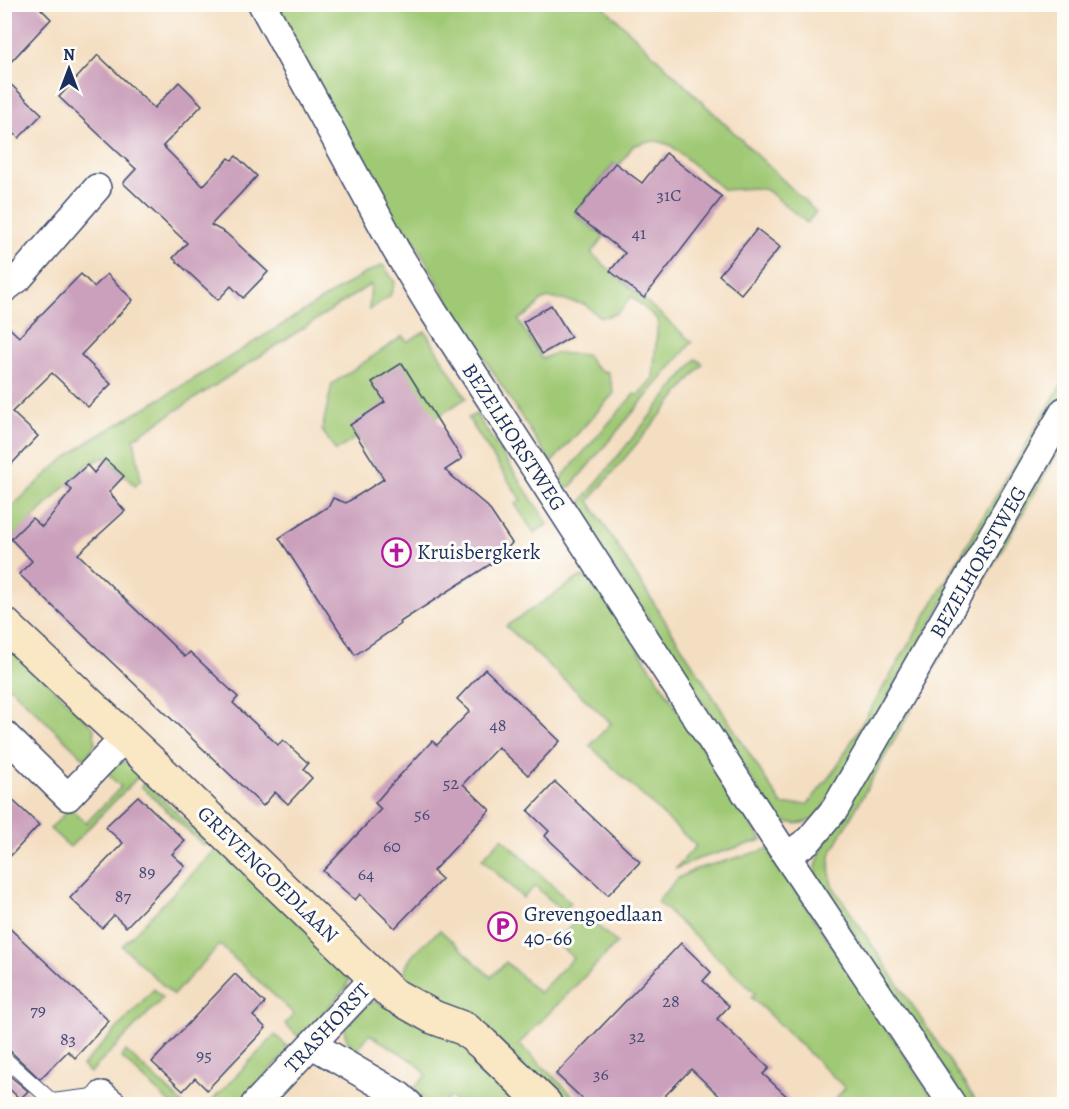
<svg xmlns="http://www.w3.org/2000/svg" width="1069" height="1109" font-family="Alegreya,serif">
	<rect width="100%" height="100%" fill="#fdfcf7"/>
	<filter id="ink" filterUnits="userSpaceOnUse"><feTurbulence type="fractalNoise" baseFrequency=".0167" numOctaves="2"/><feDisplacementMap in="SourceGraphic" scale="12" xChannelSelector="R" yChannelSelector="G"/><feConvolveMatrix kernelMatrix="1 2 1 2 8 2 1 2 1" color-interpolation-filters="sRGB"/></filter>
	<filter id="wash" filterUnits="userSpaceOnUse"><feTurbulence type="fractalNoise" baseFrequency=".008" numOctaves="4" result="noise"/><feDisplacementMap in="SourceGraphic" scale="24" xChannelSelector="R" yChannelSelector="G"/><feGaussianBlur stdDeviation="1.35" result="paint"/><feColorMatrix in="noise" values="0 0 0 0 0 0 0 0 0 0 0 0 0 0 0 0 0 1.4 0 .05"/><feComposite in="paint" operator="in"/></filter>
	<g filter="url(#wash)">
		<rect width="100%" height="100%" fill="#f4dec1"/>
		<g fill="#a0c975" stroke="#5e7c6a" stroke-width="1.5">
			<path d="M 284,4 L 602,5 L 816,212 L 807,223 L 767,190 L 755,188 L 724,190 L 670,145 L 657,141 L 645,142 L 633,146 L 619,166 L 614,163 L 575,214 L 604,237 L 591,253 L 692,342 L 571,486 L 560,490 L 561,478 L 634,394 L 638,395 L 653,378 L 658,320 L 631,296 C 623,310 616,317 600,317 L 584,304 L 550,298 L 542,300 L 532,311 L 518,320 L 542,359 L 555,353 L 587,355 C 592,365 596,371 608,372 L 614,393 L 551,463 L 454,311 L 414,240 L 405,244 L 280,14 Z"/>
			<path d="M 383,265 L 395,282 L 390,296 L 369,310 L 371,284 L 134,438 L 141,480 L 135,486 L 105,457 L 87,465 L 5,546 L 5,513 L 58,464 L 88,442 L 217,365 L 360,276 Z"/>
			<path d="M 425,331 L 466,398 L 436,418 L 385,481 L 357,437 L 336,451 L 322,430 L 332,384 L 403,336 L 407,342 Z"/>
			<path d="M 696,359 L 703,364 L 589,501 L 782,805 L 808,804 L 836,768 L 1064,380 L 1064,394 L 818,817 C 800,826 795,825 776,819 L 682,669 L 577,513 L 581,502 Z"/>
			<path d="M 476,414 L 548,524 L 534,533 L 515,504 L 521,500 L 468,418 Z"/>
			<path d="M 1064,430 L 1064,442 L 974,597 L 830,855 L 830,872 L 832,885 L 978,1104 L 967,1104 L 815,876 C 816,858 824,844 833,828 Z"/>
			<path d="M 583,577 L 593,579 L 762,840 L 698,859 L 675,869 L 696,846 L 590,746 L 611,723 L 506,626 L 577,579 Z"/>
			<path d="M 4,639 L 94,728 L 95,745 L 85,759 L 10,687 L 5,691 Z"/>
			<path d="M 122,762 L 129,762 L 144,771 L 70,847 L 50,829 L 70,808 L 86,823 L 121,787 L 106,772 L 115,763 Z"/>
			<path d="M 145,782 L 208,843 L 204,846 L 141,786 Z"/>
			<path d="M 502,838 L 571,903 L 563,912 L 535,886 L 523,898 L 482,859 Z"/>
			<path d="M 220,845 L 349,971 L 349,980 L 346,988 L 300,1038 L 285,1024 L 294,1014 L 220,945 L 173,995 L 122,946 Z"/>
			<path d="M 768,849 L 937,1104 L 831,1104 L 845,1088 L 751,997 L 755,993 L 657,901 L 678,878 L 696,869 Z"/>
			<path d="M 583,913 L 617,943 L 519,1044 L 582,1104 L 562,1104 L 485,1029 L 406,986 C 398,960 423,946 440,930 L 491,977 L 506,962 L 539,993 L 573,958 L 556,942 Z"/>
			<path d="M 154,989 L 163,998 L 90,1073 L 82,1066 Z"/>
			<path d="M 377,1001 L 458,1041 L 527,1104 L 458,1104 L 450,1097 L 443,1104 L 429,1104 L 413,1089 L 427,1075 L 415,1062 L 369,1034 L 357,1051 C 348,1044 345,1039 344,1027 L 369,1003 Z"/>
			<path d="M 275,1035 L 290,1049 L 237,1104 L 209,1104 Z"/>
			<path d="M 126,1051 L 183,1104 L 171,1104 L 121,1057 Z"/>
		</g>
		<g id="blocks">
			<g fill="#cba0bc">
				<path d="M 4,4 L 36,4 L 51,19 L 4,69 Z"/>
				<path d="M 98,55 L 154,108 L 179,82 L 202,105 L 163,146 L 203,186 L 229,158 L 232,160 L 236,156 L 257,176 L 211,225 L 226,233 L 268,272 L 243,298 L 231,286 L 218,300 L 173,258 L 187,243 L 123,183 L 136,169 L 59,97 Z"/>
				<path d="M 4,78 L 42,114 L 19,138 L 4,124 Z"/>
				<path d="M 666,153 L 722,197 L 644,298 L 610,271 L 625,253 L 575,214 L 615,163 L 642,183 Z"/>
				<path d="M 757,229 L 780,247 L 741,294 L 719,275 Z"/>
				<path d="M 81,274 L 94,287 L 107,274 L 133,300 L 81,355 L 111,384 L 88,407 L 52,373 L 12,412 L 38,436 L 4,472 L 4,323 L 19,337 Z"/>
				<path d="M 551,305 L 571,337 L 542,354 L 523,322 Z"/>
				<path d="M 402,363 L 462,459 L 445,470 L 488,507 L 512,543 L 497,560 L 400,622 L 401,624 L 355,655 L 279,538 L 329,506 L 333,498 L 346,503 L 384,479 L 350,425 L 385,402 L 372,382 Z"/>
				<path d="M 105,459 L 124,476 L 109,492 L 125,511 L 78,554 L 185,657 L 190,652 L 220,680 L 238,697 L 233,703 L 278,745 L 283,740 L 308,763 L 303,769 L 312,778 L 288,804 L 275,792 L 263,806 L 19,574 L 32,561 L 11,539 L 32,518 L 42,527 L 72,490 L 66,484 L 87,465 L 94,473 Z"/>
				<path d="M 485,669 L 560,741 L 528,775 L 498,747 L 463,784 L 490,810 L 433,871 L 442,879 L 395,928 L 360,894 L 355,900 L 323,871 L 381,809 L 375,803 L 389,787 L 432,741 L 437,745 L 470,711 L 457,699 Z"/>
				<path d="M 555,782 L 640,862 L 608,895 L 545,836 L 549,831 L 528,811 Z"/>
				<path d="M 4,792 L 39,825 L 4,863 Z"/>
				<path d="M 138,796 L 185,841 L 172,854 L 185,866 L 126,927 L 114,915 L 102,928 L 70,898 L 123,843 L 105,827 Z"/>
				<path d="M 4,923 L 109,1021 L 75,1058 L 68,1051 L 40,1079 L 10,1051 L 4,1049 Z"/>
				<path d="M 681,943 L 711,972 L 703,981 L 729,1006 L 717,1019 L 769,1068 L 763,1074 L 795,1104 L 728,1104 L 691,1069 L 657,1104 L 588,1104 L 556,1074 Z"/>
				<path d="M 235,974 L 265,1003 L 253,1016 L 266,1028 L 207,1090 L 195,1078 L 183,1091 L 152,1062 Z"/>
				<path d="M 4,1071 L 28,1091 L 20,1099 L 4,1084 Z"/>
			</g>
		</g>
	</g>
	<g filter="url(#ink)">
		<use href="#blocks" fill-opacity="0" stroke="#3c496d" stroke-width="1.5"/>
		<g fill="none" stroke-linecap="round" stroke-linejoin="round">
			<defs>
				<path id="lane" d="M 4,1058 L 52,1101 L 102,1095"/>
				<g id="street">
					<path d="M 262,4 L 396,250 L 433,311 L 776,840 L 952,1104"/>
					<path d="M 4,289 L 19,278 L 97,188"/>
					<path d="M 4,734 L 68,797 L 125,737"/>
					<path d="M 787,856 L 809,840 L 835,809 L 1064,411"/>
					<path d="M 313,1045 L 400,1096 L 409,1104"/>
					<path d="M 102,1095 L 113,1104"/>
					<path d="M 255,1104 L 375,977"/>
				</g>
				<path id="secondary" d="M 4,624 L 154,765 L 392,994 L 433,1017 L 465,1029 L 483,1044 L 545,1104"/>
			</defs>
			<use href="#lane" stroke="#3c496d" stroke-width="16"/>
			<use href="#street" stroke="#3c496d" stroke-width="30"/>
			<use href="#secondary" stroke="#3c496d" stroke-width="36"/>
			<use href="#lane" stroke="#fff" stroke-width="14"/>
			<use href="#street" stroke="#fff" stroke-width="27"/>
			<use href="#secondary" stroke="#fae7c3" stroke-width="33"/>
		</g>
	</g>
	<defs>
		<symbol id="church-ring" viewBox="-11 -11 22 22"><circle r="9.5" fill="#fdfcf7" stroke="#b5179e" stroke-width="1.5"/><path d="M-1.2-6h2.4v3.5h3.3v2.4h-3.3V6h-2.4V-.1h-3.3v-2.4h3.3Z" fill="#b5179e"/></symbol>
		<symbol id="parking-ring" viewBox="-11 -11 22 22"><circle r="9.5" fill="#fdfcf7" stroke="#b5179e" stroke-width="1.5"/><path d="M-3.5-5.5H1a3.5 3.5 0 0 1 0 7H-1V5.5H-3.5ZM-1-3.4V-.6H.8a1.4 1.4 0 0 0 0-2.8Z" fill="#b5179e"/></symbol>
	</defs>
	<g fill-rule="evenodd">
		<use href="#church-ring" x="380" y="536" width="33" height="33"/>
		<use href="#parking-ring" x="486" y="910" width="33" height="33"/>
	</g>
	<g text-anchor="middle" stroke-width="6" stroke-linejoin="round" paint-order="stroke">
		<g font-size="18" fill="#474b76">
			<text x="669" y="201">31C</text>
			<text x="639" y="239">41</text>
			<text x="498" y="731">48</text>
			<text x="451" y="789">52</text>
			<text x="422" y="820">56</text>
			<text x="392" y="852">60</text>
			<text x="147" y="878">89</text>
			<text x="366" y="880">64</text>
			<text x="123" y="902">87</text>
			<text x="671" y="1007">28</text>
			<text x="38" y="1016">79</text>
			<text x="637" y="1042">32</text>
			<text x="68" y="1045">83</text>
			<text x="204" y="1061">95</text>
			<text x="601" y="1080">36</text>
		</g>
		<g font-size="21" fill="#1b2f5e" stroke="#fdfcf7">
			<text transform="translate(514 437) rotate(57)" y="7">BEZELHORSTWEG</text>
			<text transform="translate(978 562) rotate(-60)" y="7">BEZELHORSTWEG</text>
			<text transform="translate(268 874) rotate(44)" y="7">GREVENGOEDLAAN</text>
			<text transform="translate(327 1028) rotate(-47)" y="7">TRASHORST</text>
		</g>
		<g font-size="21" fill="#1b2f5e" stroke="#fdfcf7" text-anchor="start">
			<text x="417" y="559">Kruisbergkerk</text>
			<text x="524" y="921">Grevengoedlaan<tspan x="524" dy="24">40-66</tspan></text>
		</g>
	</g>
	<rect width="1069" height="1109" fill="none" stroke="#fdfcf7" stroke-width="24"/>
	<g transform="translate(69 69)" stroke="#fdfcf7" stroke-width="4.5" paint-order="stroke">
	<path d="M0-4.5L10 22L0 15L-10 22Z" fill="#1b2f5e"/>
	<text y="-9" font-size="16" font-weight="bold" text-anchor="middle" fill="#1b2f5e">N</text>
	</g>
</svg>
